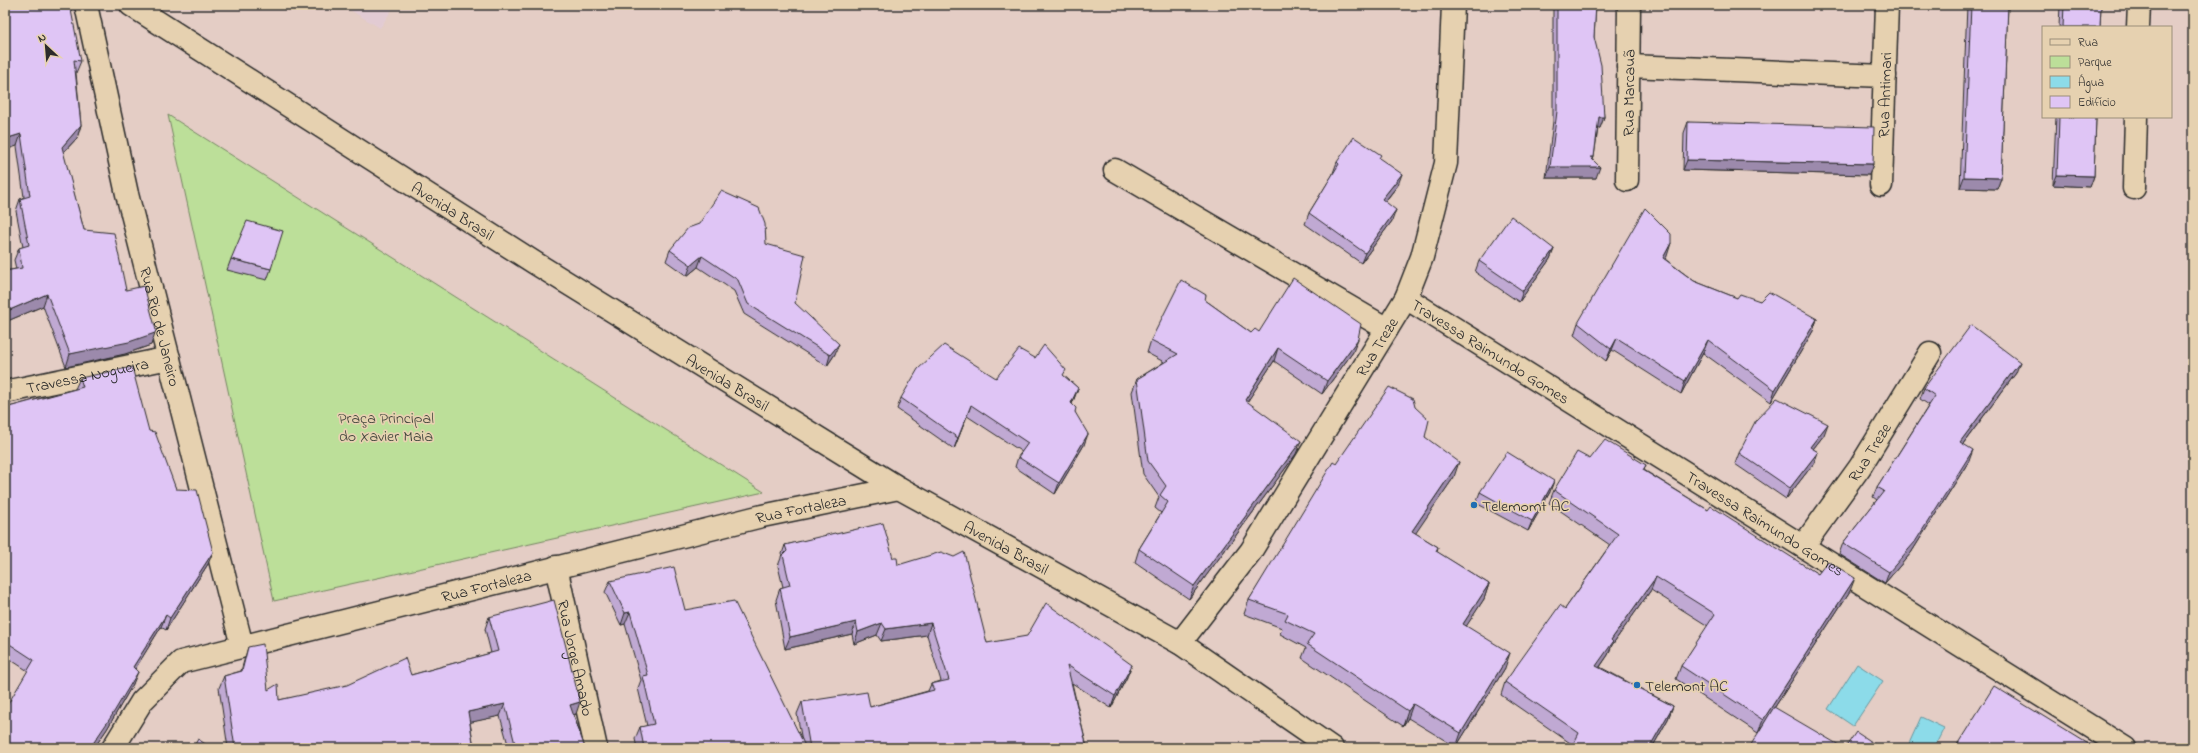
<svg xmlns="http://www.w3.org/2000/svg" width="2198" height="753" font-family="'Indie Flower',sans-serif">
	<rect width="100%" height="100%" fill="#e4cdc5"/>
	<filter id="ink" filterUnits="userSpaceOnUse"><feTurbulence type="fractalNoise" baseFrequency=".025" numOctaves="2"/><feDisplacementMap in="SourceGraphic" scale="8" xChannelSelector="R" yChannelSelector="G"/><feConvolveMatrix kernelMatrix="1 2 1 2 8 2 1 2 1" color-interpolation-filters="sRGB"/></filter>
	<g filter="url(#ink)">
		<path fill="#e2cbd3" d="M 342,5 L 395,5 L 380,28 Z"/>
		<path fill="#bcdf99" stroke="#748562" d="M 168,115 L 764,492 L 274,601 Z"/>
		<g fill="#8cdbe9" stroke="#65959d">
			<path d="M 1857,664 L 1883,681 L 1853,726 L 1828,709 Z"/>
			<path d="M 1921,717 L 1944,728 L 1934,748 L 1907,748 Z"/>
		</g>
		<g fill="none" stroke-linecap="round" stroke-linejoin="round">
			<defs>
				<g id="minor">
					<path id="s1" d="M 86,5 L 127,194 L 242,646"/>
					<path id="s2" d="M 131,5 L 535,263 L 899,488 L 1180,643 L 1332,748"/>
					<path d="M 2138,27 L 2139,5"/>
					<path d="M 1628,66 L 1885,76"/>
					<path d="M 1115,170 L 1387,329"/>
					<path id="s3" d="M 1627,180 L 1629,5"/>
					<path id="s4" d="M 1881,185 L 1887,5"/>
					<path d="M 2134,188 L 2136,117"/>
					<path id="s5" d="M 1406,298 L 2125,748"/>
					<path id="s6" d="M 5,392 L 169,358"/>
					<path id="s7" d="M 1803,546 L 1860,467 L 1930,353"/>
					<path id="s8" d="M 556,567 L 596,748"/>
					<path id="s9" d="M 1180,643 L 1251,551 L 1406,298 L 1422,257 L 1446,163 L 1453,5"/>
					<path id="s10" d="M 113,748 L 142,701 L 181,662 L 762,516 L 899,488"/>
				</g>
			</defs>
			<use href="#minor" stroke="#2b2b2b" stroke-width="25"/>
			<use href="#minor" stroke="#e6d1b0" stroke-width="22"/>
		</g>
		<g fill="#c0a9d3" stroke="#2b2b2b">
			<path d="M 5,5 L 81,61 L 76,73 L 81,125 L 77,138 L 63,153 L 84,230 L 126,290 L 151,345 L 125,354 L 66,367 L 43,306 L 5,322 L 5,271 L 16,269 L 14,260 L 19,248 L 23,247 L 16,211 L 20,199 L 24,197 L 17,146 Z"/>
			<path d="M 1553,5 L 1596,5 L 1594,37 L 1604,117 L 1600,128 L 1598,128 L 1594,157 L 1593,160 L 1596,178 L 1546,178 L 1553,121 Z"/>
			<path d="M 1967,5 L 2008,5 L 2001,178 L 1997,189 L 1960,188 Z"/>
			<path d="M 2060,5 L 2101,5 L 2100,27 L 2059,27 Z"/>
			<path d="M 2056,117 L 2096,117 L 2094,176 L 2090,187 L 2053,185 Z"/>
			<path d="M 1688,122 L 1873,164 L 1869,175 L 1683,170 L 1684,133 Z"/>
			<path d="M 1380,159 L 1398,185 L 1385,202 L 1392,221 L 1361,263 L 1305,224 L 1309,213 L 1333,174 L 1333,173 L 1337,162 Z"/>
			<path d="M 766,244 L 795,303 L 835,354 L 827,366 L 744,314 L 734,291 L 698,267 L 687,276 L 666,261 L 670,250 Z"/>
			<path d="M 1554,249 L 1550,259 L 1519,302 L 1475,272 L 1479,261 Z"/>
			<path d="M 1667,256 L 1665,259 L 1694,281 L 1737,298 L 1760,301 L 1817,319 L 1813,331 L 1771,402 L 1703,353 L 1681,394 L 1612,350 L 1606,361 L 1574,335 L 1578,323 Z"/>
			<path d="M 231,259 L 271,269 L 267,280 L 227,270 Z"/>
			<path d="M 1205,300 L 1251,333 L 1259,332 L 1353,352 L 1322,394 L 1274,361 L 1247,402 L 1296,454 L 1189,599 L 1135,562 L 1139,549 L 1161,513 L 1155,508 L 1159,497 L 1143,474 L 1132,392 L 1137,379 L 1164,362 L 1147,353 L 1151,340 Z"/>
			<path d="M 2016,373 L 1963,444 L 1969,461 L 1911,553 L 1885,583 L 1839,554 L 1843,543 L 1877,500 L 1873,497 L 1877,487 L 1929,405 L 1920,399 L 1924,388 Z"/>
			<path d="M 1064,376 L 1078,388 L 1072,404 L 1075,412 L 1084,445 L 1055,494 L 1015,467 L 1018,457 L 1022,452 L 967,416 L 954,449 L 897,409 L 901,398 L 996,378 Z"/>
			<path d="M 80,378 L 149,431 L 176,489 L 208,564 L 166,630 L 161,627 L 135,669 L 133,684 L 107,729 L 94,748 L 5,748 L 5,710 L 28,671 L 5,656 L 5,408 L 75,389 Z"/>
			<path d="M 1415,407 L 1425,437 L 1454,477 L 1415,533 L 1438,547 L 1437,552 L 1489,584 L 1484,599 L 1466,626 L 1505,668 L 1456,747 L 1408,718 L 1403,726 L 1302,658 L 1306,648 L 1280,634 L 1282,628 L 1244,614 L 1249,600 L 1336,464 Z"/>
			<path d="M 1824,435 L 1813,449 L 1818,452 L 1814,463 L 1786,499 L 1735,464 L 1739,453 Z"/>
			<path d="M 1590,459 L 1646,465 L 1644,470 L 1708,510 L 1818,574 L 1850,591 L 1758,733 L 1676,679 L 1681,666 L 1708,626 L 1651,590 L 1612,645 L 1608,655 L 1600,667 L 1673,706 L 1668,719 L 1652,748 L 1572,748 L 1573,745 L 1501,695 L 1505,682 L 1565,609 L 1610,545 L 1549,503 L 1554,490 Z"/>
			<path d="M 1480,492 L 1550,492 L 1528,531 L 1476,503 Z"/>
			<path d="M 836,534 L 893,558 L 898,565 L 987,643 L 1127,677 L 1111,708 L 1072,683 L 1087,748 L 637,748 L 635,739 L 640,727 L 647,726 L 638,688 L 641,680 L 625,624 L 621,625 L 605,592 L 610,581 L 685,610 L 802,741 L 797,714 L 802,702 L 870,707 L 928,691 L 931,684 L 941,681 L 927,635 L 881,641 L 877,635 L 854,644 L 852,634 L 785,649 L 776,600 L 780,588 L 783,587 L 778,566 L 781,558 L 781,557 L 785,545 Z"/>
			<path d="M 489,617 L 576,714 L 574,715 L 585,748 L 509,748 L 500,716 L 470,722 L 474,748 L 228,748 L 219,688 L 224,676 L 241,671 L 248,647 L 268,690 L 279,700 L 411,675 L 491,653 L 485,629 Z"/>
		</g>
		<g fill="#9c8aac" stroke="#2b2b2b">
			<path d="M 1599,117 L 1604,117 L 1600,128 L 1596,128 Z"/>
			<path d="M 81,125 L 77,138 L 57,159 L 62,147 Z"/>
			<path d="M 21,134 L 17,146 L 5,150 L 5,139 Z"/>
			<path d="M 1590,157 L 1594,157 L 1590,167 L 1600,167 L 1596,178 L 1546,178 L 1550,167 Z"/>
			<path d="M 1687,160 L 1873,164 L 1869,175 L 1683,170 Z"/>
			<path d="M 1402,174 L 1398,185 L 1378,210 L 1382,199 Z"/>
			<path d="M 2057,175 L 2094,176 L 2090,187 L 2053,185 Z"/>
			<path d="M 1964,177 L 2001,178 L 1997,189 L 1960,188 Z"/>
			<path d="M 1396,210 L 1392,221 L 1361,263 L 1365,253 Z"/>
			<path d="M 1671,243 L 1667,256 L 1659,270 L 1663,258 Z"/>
			<path d="M 1554,249 L 1550,259 L 1519,302 L 1523,291 Z"/>
			<path d="M 702,256 L 698,267 L 687,276 L 691,265 Z"/>
			<path d="M 47,294 L 43,306 L 5,322 L 5,312 Z"/>
			<path d="M 1817,319 L 1813,331 L 1771,402 L 1775,390 Z"/>
			<path d="M 155,333 L 151,345 L 125,354 L 66,367 L 70,354 Z"/>
			<path d="M 1617,338 L 1612,350 L 1606,361 L 1611,349 Z"/>
			<path d="M 1358,339 L 1353,352 L 1322,394 L 1327,381 Z"/>
			<path d="M 1708,340 L 1703,353 L 1681,394 L 1685,381 Z"/>
			<path d="M 839,344 L 835,354 L 827,366 L 830,355 Z"/>
			<path d="M 1278,348 L 1274,361 L 1240,413 L 1245,400 Z"/>
			<path d="M 2020,362 L 2016,373 L 1956,453 L 1960,442 Z"/>
			<path d="M 1078,388 L 1074,399 L 1067,414 L 1071,403 Z"/>
			<path d="M 971,405 L 967,416 L 954,449 L 958,438 Z"/>
			<path d="M 1828,424 L 1824,435 L 1806,458 L 1810,447 Z"/>
			<path d="M 1088,434 L 1084,445 L 1055,494 L 1059,483 Z"/>
			<path d="M 1301,441 L 1296,454 L 1189,599 L 1194,586 Z"/>
			<path d="M 1973,450 L 1969,461 L 1911,553 L 1885,583 L 1889,572 Z"/>
			<path d="M 1818,452 L 1814,463 L 1786,499 L 1790,488 Z"/>
			<path d="M 1459,462 L 1454,477 L 1407,546 L 1412,531 Z"/>
			<path d="M 1554,481 L 1550,492 L 1528,531 L 1532,521 Z"/>
			<path d="M 213,552 L 208,564 L 166,630 L 170,618 Z"/>
			<path d="M 1656,577 L 1651,590 L 1612,645 L 1608,655 L 1592,678 L 1596,666 L 1611,640 Z"/>
			<path d="M 1855,578 L 1850,591 L 1758,733 L 1763,720 Z"/>
			<path d="M 1489,584 L 1484,599 L 1458,639 L 1463,624 Z"/>
			<path d="M 630,612 L 625,624 L 621,625 L 625,613 Z"/>
			<path d="M 166,615 L 161,627 L 129,679 L 133,667 Z"/>
			<path d="M 856,622 L 852,634 L 785,649 L 790,637 Z"/>
			<path d="M 882,623 L 877,635 L 854,644 L 858,632 Z"/>
			<path d="M 931,623 L 927,635 L 881,641 L 886,629 Z"/>
			<path d="M 1510,653 L 1505,668 L 1456,747 L 1461,733 Z"/>
			<path d="M 1132,665 L 1127,677 L 1111,708 L 1115,696 Z"/>
			<path d="M 138,672 L 133,684 L 107,729 L 94,748 L 90,748 Z"/>
			<path d="M 580,702 L 576,714 L 566,717 L 570,705 Z"/>
			<path d="M 505,704 L 500,716 L 463,724 L 468,712 Z"/>
			<path d="M 1413,704 L 1408,718 L 1403,726 L 1408,711 Z"/>
			<path d="M 1673,706 L 1668,719 L 1652,748 L 1649,748 Z"/>
		</g>
		<g fill="#dfc5f5" stroke="#2b2b2b">
			<path d="M 5,5 L 70,5 L 81,61 L 74,60 L 81,125 L 62,147 L 84,230 L 114,233 L 126,290 L 144,286 L 156,330 L 155,333 L 129,342 L 70,354 L 47,294 L 5,312 L 5,271 L 22,268 L 19,248 L 29,245 L 20,199 L 30,196 L 21,134 L 5,139 Z"/>
			<path d="M 1557,5 L 1596,5 L 1594,37 L 1601,65 L 1604,117 L 1599,117 L 1594,157 L 1590,157 L 1600,167 L 1550,167 L 1557,111 Z"/>
			<path d="M 1971,5 L 2008,5 L 2001,178 L 1964,177 Z"/>
			<path d="M 2064,5 L 2101,5 L 2100,27 L 2063,27 Z"/>
			<path d="M 2059,117 L 2096,117 L 2094,176 L 2057,175 Z"/>
			<path d="M 1688,122 L 1874,127 L 1873,164 L 1687,160 Z"/>
			<path d="M 1354,137 L 1381,155 L 1379,158 L 1402,174 L 1382,199 L 1396,210 L 1365,253 L 1309,213 L 1339,164 L 1337,162 Z"/>
			<path d="M 721,191 L 759,208 L 765,224 L 766,244 L 805,255 L 795,303 L 839,344 L 830,355 L 748,304 L 738,280 L 702,256 L 691,265 L 670,250 L 688,228 L 699,224 Z"/>
			<path d="M 1645,208 L 1671,234 L 1671,243 L 1663,258 L 1694,281 L 1737,298 L 1740,294 L 1760,301 L 1769,292 L 1817,319 L 1775,390 L 1708,340 L 1685,381 L 1617,338 L 1611,349 L 1578,323 Z"/>
			<path d="M 1511,216 L 1554,249 L 1523,291 L 1479,261 Z"/>
			<path d="M 247,221 L 283,231 L 271,269 L 231,259 Z"/>
			<path d="M 1293,278 L 1361,324 L 1358,339 L 1327,381 L 1278,348 L 1245,400 L 1301,441 L 1194,586 L 1139,549 L 1168,502 L 1160,495 L 1166,486 L 1148,461 L 1137,379 L 1178,354 L 1151,340 L 1181,280 L 1206,295 L 1205,300 L 1251,333 L 1255,329 L 1259,332 Z"/>
			<path d="M 1971,325 L 2020,362 L 1960,442 L 1973,450 L 1915,542 L 1889,572 L 1843,543 L 1884,491 L 1877,487 L 1935,396 L 1924,388 Z"/>
			<path d="M 944,345 L 996,378 L 1019,349 L 1035,358 L 1044,345 L 1066,370 L 1063,375 L 1078,388 L 1071,403 L 1076,408 L 1075,412 L 1088,434 L 1059,483 L 1018,457 L 1028,443 L 971,405 L 958,438 L 901,398 L 918,369 Z"/>
			<path d="M 132,367 L 149,431 L 155,432 L 176,489 L 197,490 L 213,552 L 170,618 L 166,615 L 133,667 L 138,672 L 111,717 L 90,748 L 5,748 L 5,709 L 34,660 L 5,641 L 5,408 L 83,387 L 80,378 Z"/>
			<path d="M 1389,387 L 1413,399 L 1415,407 L 1429,420 L 1425,437 L 1459,462 L 1412,531 L 1438,547 L 1436,551 L 1489,584 L 1463,624 L 1510,653 L 1461,733 L 1413,704 L 1408,711 L 1307,644 L 1314,634 L 1285,620 L 1288,614 L 1249,600 L 1333,462 L 1336,464 Z"/>
			<path d="M 1777,398 L 1828,424 L 1810,447 L 1818,452 L 1790,488 L 1739,453 L 1756,420 Z"/>
			<path d="M 1605,440 L 1646,465 L 1643,470 L 1708,510 L 1711,506 L 1818,574 L 1828,561 L 1855,578 L 1763,720 L 1681,666 L 1715,614 L 1656,577 L 1611,640 L 1613,642 L 1596,666 L 1673,706 L 1649,748 L 1573,748 L 1572,747 L 1579,733 L 1505,682 L 1560,605 L 1565,609 L 1618,534 L 1554,490 L 1577,452 L 1590,459 Z"/>
			<path d="M 1507,452 L 1554,481 L 1532,521 L 1480,492 Z"/>
			<path d="M 883,523 L 893,558 L 897,558 L 898,565 L 941,552 L 954,557 L 964,552 L 987,643 L 1027,636 L 1046,603 L 1132,665 L 1115,696 L 1067,665 L 1087,748 L 810,748 L 802,702 L 867,692 L 870,707 L 934,690 L 931,684 L 949,680 L 931,623 L 886,629 L 882,623 L 858,632 L 856,622 L 790,637 L 780,588 L 790,585 L 783,555 L 787,551 L 785,545 L 835,533 L 836,534 Z"/>
			<path d="M 674,567 L 685,610 L 734,601 L 806,748 L 644,748 L 640,727 L 654,724 L 643,676 L 648,675 L 630,612 L 625,613 L 610,581 Z"/>
			<path d="M 554,600 L 580,702 L 570,705 L 585,748 L 516,748 L 505,704 L 468,712 L 474,748 L 235,748 L 224,676 L 242,671 L 248,647 L 263,644 L 268,690 L 278,684 L 279,700 L 347,685 L 405,658 L 411,675 L 498,651 L 489,617 Z"/>
			<path d="M 1994,686 L 2095,748 L 1955,748 Z"/>
			<path d="M 1774,707 L 1844,748 L 1749,748 Z"/>
			<path d="M 1856,732 L 1880,748 L 1845,748 Z"/>
			<path d="M 198,739 L 211,748 L 193,748 Z"/>
		</g>
	</g>
	<g fill="#1f6fb2" stroke="#e6d1b0" stroke-width="1.5">
		<circle cx="1474" cy="505" r="4"/>
		<circle cx="1637" cy="685" r="4"/>
	</g>
	<g text-anchor="middle" stroke-width="3.5" stroke-linejoin="round" paint-order="stroke">
		<g font-size="16" fill="#2b2b2b" stroke="#e6d1b0">
			<text dy="6" stroke="none"><textPath href="#s3" startOffset="87">Rua Marcauã</textPath></text>
			<text dy="6" stroke="none"><textPath href="#s4" startOffset="90">Rua Antimari</textPath></text>
			<text dy="6" stroke="none"><textPath href="#s2" startOffset="382">Avenida Brasil</textPath></text>
			<text dy="6" stroke="none"><textPath href="#s1" startOffset="330">Rua Rio de Janeiro</textPath></text>
			<text dy="6" stroke="none"><textPath href="#s9" startOffset="356">Rua Treze</textPath></text>
			<text dy="6" stroke="none"><textPath href="#s5" startOffset="100">Travessa Raimundo Gomes</textPath></text>
			<text dy="6" stroke="none"><textPath href="#s6" startOffset="84">Travessa Nogueira</textPath></text>
			<text dy="6" stroke="none"><textPath href="#s2" startOffset="706">Avenida Brasil</textPath></text>
			<text dy="6" stroke="none"><textPath href="#s7" startOffset="115">Rua Treze</textPath></text>
			<text dy="6" stroke="none"><textPath href="#s10" startOffset="749">Rua Fortaleza</textPath></text>
			<text dy="6" stroke="none"><textPath href="#s5" startOffset="424">Travessa Raimundo Gomes</textPath></text>
			<text dy="6" stroke="none"><textPath href="#s2" startOffset="1030">Avenida Brasil</textPath></text>
			<text dy="6" stroke="none"><textPath href="#s10" startOffset="425">Rua Fortaleza</textPath></text>
			<text dy="6" stroke="none"><textPath href="#s8" startOffset="93">Rua Jorge Amado</textPath></text>
		</g>
		<g font-size="16" fill="#41463c" stroke="#e6d1b0">
			<text x="386" y="423">Praça Principal<tspan x="386" dy="18">do Xavier Maia</tspan></text>
		</g>
		<g font-size="16" fill="#2b2b2b" stroke="#e6d1b0" text-anchor="start">
			<text x="1482" y="511">Telemomt AC</text>
			<text x="1645" y="691">Telemont AC</text>
		</g>
	</g>
	<rect width="2198" height="753" fill="none" stroke="#e6d1b0" stroke-width="20"/>
	<rect x="10" y="10" width="2178" height="733" fill="none" stroke="#2b2b2b" stroke-width="1.5" filter="url(#ink)"/>
	<rect x="2042" y="26" width="130" height="92" fill="#e6d1b0" stroke="#9b8f7b"/>
	<rect x="2050" y="39" width="20" height="6" fill="#e6d1b0" stroke="#9b8f7b"/>
	<text x="2078" y="46" font-size="12" fill="#2b2b2b">Rua</text>
	<rect x="2050" y="56" width="20" height="12" fill="#bcdf99" stroke="#9b8f7b"/>
	<text x="2078" y="66" font-size="12" fill="#2b2b2b">Parque</text>
	<rect x="2050" y="76" width="20" height="12" fill="#8cdbe9" stroke="#9b8f7b"/>
	<text x="2078" y="86" font-size="12" fill="#2b2b2b">Água</text>
	<rect x="2050" y="96" width="20" height="12" fill="#dfc5f5" stroke="#9b8f7b"/>
	<text x="2078" y="106" font-size="12" fill="#2b2b2b">Edifício</text>
	<g transform="translate(46 46) rotate(334)" stroke="#e6d1b0" stroke-width="3" paint-order="stroke">
	<path d="M0-3L7 15L0 10L-7 15Z" fill="#2b2b2b"/>
	<text y="-6" font-size="11" font-weight="bold" text-anchor="middle" fill="#2b2b2b">N</text>
	</g>
</svg>
